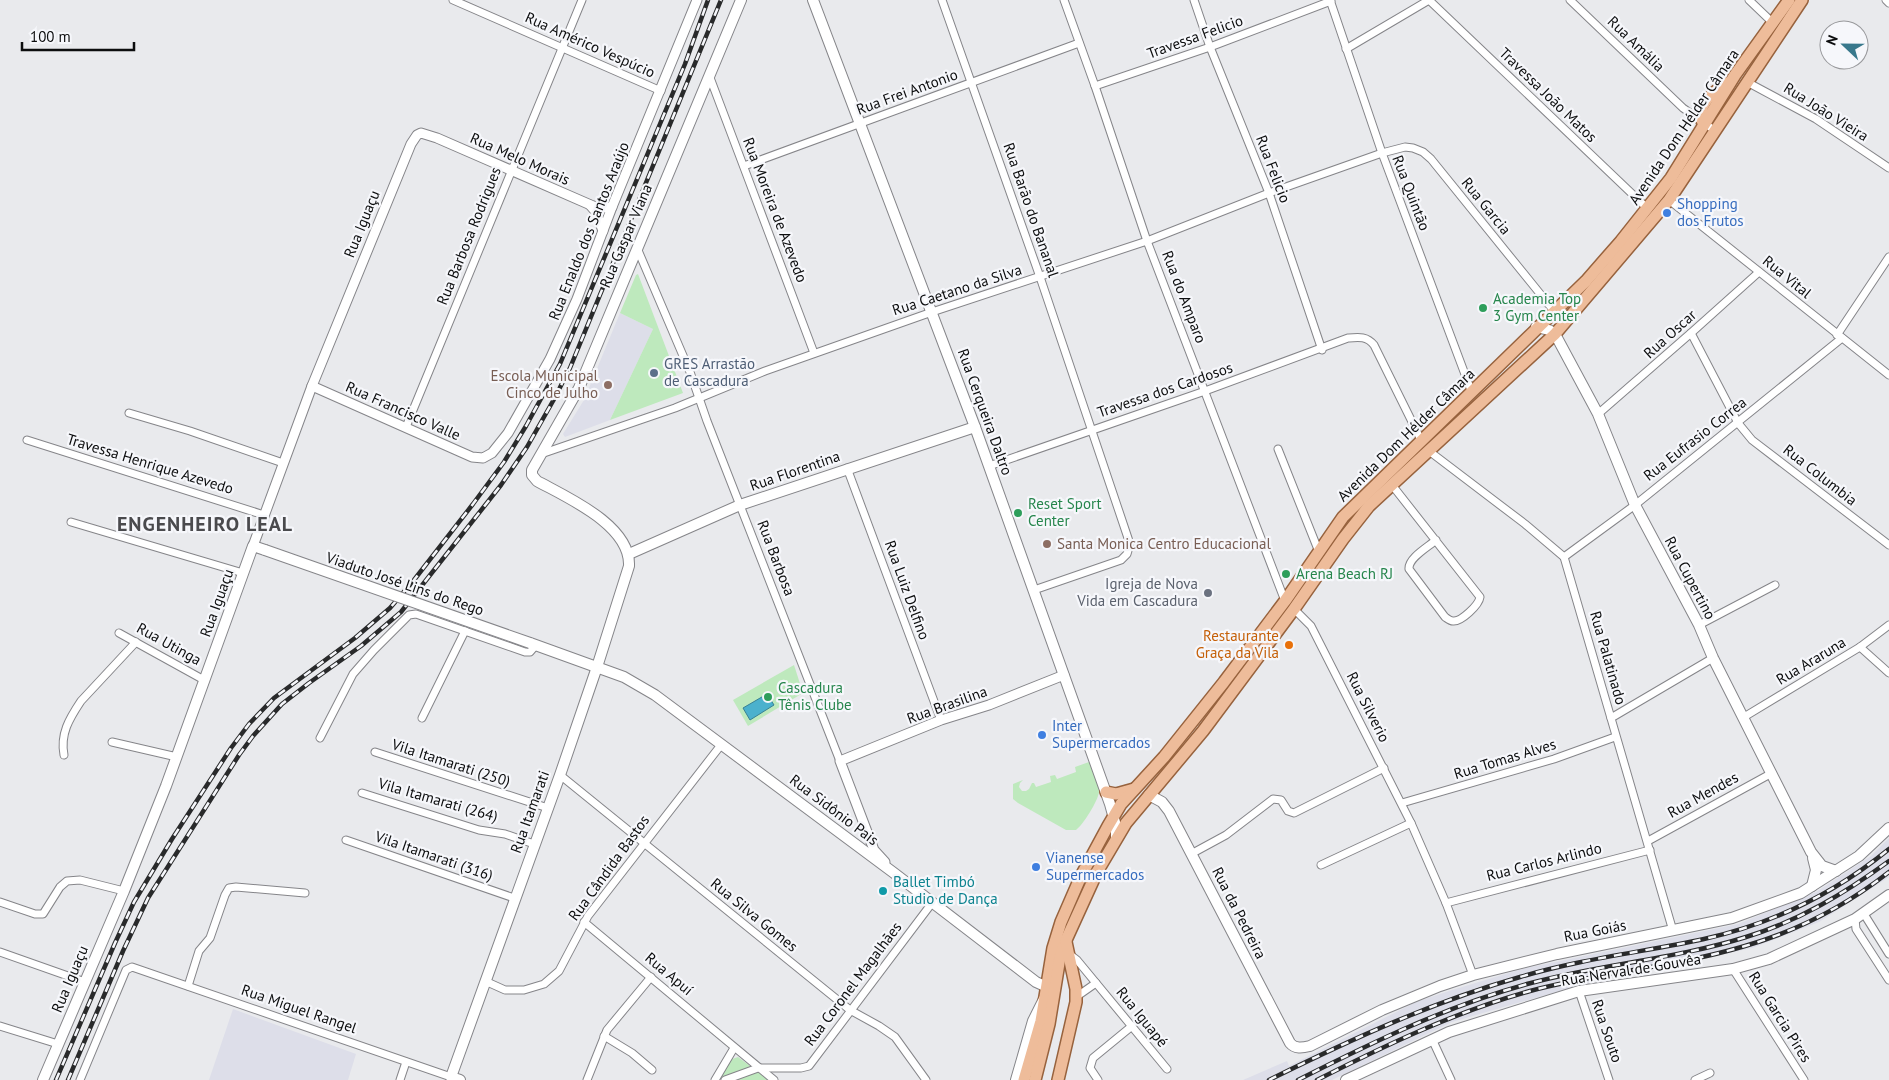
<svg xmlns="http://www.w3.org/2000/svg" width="1889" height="1080" font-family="'PT Sans',sans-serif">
	<rect width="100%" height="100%" fill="#e9eaed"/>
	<g fill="#dddee9">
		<path d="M 620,313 L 653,329 L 610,420 L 565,437 L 563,434 L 584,400 Z"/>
		<path d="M 1889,838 L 1889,877 L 1819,922 L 1752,948 L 1590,982 L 1452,1022 L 1332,1080 L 1243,1080 L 1287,1061 L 1289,1066 L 1416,1002 L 1452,990 L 1522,969 L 1738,924 L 1816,892 L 1871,856 Z"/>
		<path d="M 233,1009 L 356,1054 L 348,1080 L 209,1080 Z"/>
	</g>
	<g fill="#bee9bd">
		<path d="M 638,274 L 683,393 L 610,420 L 653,329 L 620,313 L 636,275 Z"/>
		<path d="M 794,665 L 803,693 L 748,726 L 733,700 Z"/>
		<path d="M 1089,762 C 1093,768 1099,783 1099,792 C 1098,801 1083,825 1076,830 L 1066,830 L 1018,803 L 1013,799 L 1013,784 L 1023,780 L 1020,783 L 1019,787 L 1022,791 L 1026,791 L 1029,789 L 1032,783 L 1034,783 L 1036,787 L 1051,782 L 1050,776 L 1055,775 L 1057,779 L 1076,772 L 1075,767 Z"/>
		<path d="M 738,1057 L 769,1080 L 721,1080 C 719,1070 727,1060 738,1057 Z"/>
	</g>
	<path fill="#4bb1cd" stroke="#388094" d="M 767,694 L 774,705 L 750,720 L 743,708 Z"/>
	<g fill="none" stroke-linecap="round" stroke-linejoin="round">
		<defs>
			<g id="minor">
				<path d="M 453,0 L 661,91"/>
				<path d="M 942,0 L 1040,277 L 1130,544 L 1127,554 L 1121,560 L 1034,590"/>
				<path d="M 1064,0 L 1095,86 L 1147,241 L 1285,601"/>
				<path d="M 1194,0 L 1210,47 L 1269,193 L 1322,350"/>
				<path d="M 1330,0 L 1382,153 L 1472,393"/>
				<path d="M 1429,0 L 1648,209"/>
				<path d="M 1570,0 L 1683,108 L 1714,130"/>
				<path d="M 1749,0 L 1773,23"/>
				<path d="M 1886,0 L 1889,3"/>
				<path d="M 1346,49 L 1429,0"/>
				<path d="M 709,75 L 814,353"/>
				<path d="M 1747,82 L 1816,119 L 1889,168"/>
				<path d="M 1095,86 L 1210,47 L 1331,1"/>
				<path d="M 744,166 L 1079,43"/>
				<path d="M 1669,200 L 1889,375"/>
				<path d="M 637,248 L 690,372 L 707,421 L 840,761"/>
				<path d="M 1691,333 L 1738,423 L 1752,440 L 1889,545"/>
				<path d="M 1837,335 L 1889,257"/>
				<path d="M 129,413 L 190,431 L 283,463"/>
				<path d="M 1598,414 L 1691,333 L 1759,272"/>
				<path d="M 406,427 L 582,0"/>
				<path d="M 27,440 L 264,515"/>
				<path d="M 1278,449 L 1319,552"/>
				<path d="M 1429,451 L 1525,524 L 1564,557 L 1673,931"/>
				<path d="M 541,454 L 675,408 L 765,371 L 932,312 L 1147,241 L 1269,193 L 1382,153 L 1405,147 L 1413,148 L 1423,152 L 1431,159 L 1554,311"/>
				<path d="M 989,466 L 1205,391 L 1348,338 C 1359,337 1367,336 1374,345 L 1422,442"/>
				<path d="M 847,468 L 941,720"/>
				<path d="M 1392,485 L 1480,597 C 1479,605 1461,622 1453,621 C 1450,621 1448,619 1445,617 L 1409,569 C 1408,558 1428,547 1436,540"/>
				<path d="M 71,522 L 243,573"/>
				<path d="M 1564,557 L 1635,505 L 1842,338"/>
				<path d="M 1294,609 L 1311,626 L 1411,823 L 1446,903 L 1473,975"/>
				<path d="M 1699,625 L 1775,585"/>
				<path d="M 119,633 L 204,680"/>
				<path d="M 1860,647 L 1889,673"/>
				<path d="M 1744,717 L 1860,647 L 1889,625"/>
				<path d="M 422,718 L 465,631"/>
				<path d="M 1611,718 L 1713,658"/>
				<path d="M 320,738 L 353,674 L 374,650 L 409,615 L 416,614 L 525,652 L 530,652 L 536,645"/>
				<path d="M 112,742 L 177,757"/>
				<path d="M 375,752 L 548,808"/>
				<path d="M 64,755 C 60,734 69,719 81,701 L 136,642"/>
				<path d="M 560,775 L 850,1010 L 879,1026 L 895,1037 L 926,1080"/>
				<path d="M 362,793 L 479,830 L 505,834 L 534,844"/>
				<path d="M 1402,803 L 1554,759 L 1615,737"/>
				<path d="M 346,840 L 514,898"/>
				<path d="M 1648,841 L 1772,773"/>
				<path d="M 1191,854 L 1226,835 L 1273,799 L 1281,800 L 1288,811 L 1294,813 L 1384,768"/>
				<path d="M 1321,865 L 1411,823"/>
				<path d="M 0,902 L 35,914 L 43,914 L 60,887 L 67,881 L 80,880 L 124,891"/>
				<path d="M 1446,903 L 1650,850"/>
				<path d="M 1864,914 L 1889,954"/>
				<path d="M 1855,919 L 1856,929 L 1889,980"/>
				<path d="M 584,922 L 774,1080"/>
				<path d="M 0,952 L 85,982"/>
				<path d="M 1068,953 L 1077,960 L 1167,1069"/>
				<path d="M 1733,969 L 1804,1080"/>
				<path d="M 485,981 L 505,990 L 524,990 L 544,984 L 559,971 L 588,916 L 721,745"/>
				<path d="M 188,986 L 199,951 L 210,938 L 225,895 L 229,888 L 236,887 L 305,893"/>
				<path d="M 1579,991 L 1609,1080"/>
				<path d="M 1076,997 L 1096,983"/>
				<path d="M 0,1026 L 58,1044"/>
				<path d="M 604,1036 L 632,1053 L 652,1070"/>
				<path d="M 1432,1039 L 1451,1080"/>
				<path d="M 80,1080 L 126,970 L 132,967 L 451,1077"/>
				<path d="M 400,1080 L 406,1062"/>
				<path d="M 587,1080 L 607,1030 L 651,977"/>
				<path d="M 715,1080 L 734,1048"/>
				<path d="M 725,1080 L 758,1068 L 801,1068 L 809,1066 L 932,903"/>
				<path d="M 1098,1080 L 1090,1068 L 1093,1058 L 1132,1026"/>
				<path d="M 1695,1080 L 1710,1073"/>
			</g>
			<g id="tertiary">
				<path d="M 590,205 L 596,212 L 603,231"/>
				<path d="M 312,386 L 472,457 L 483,458 L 492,453 L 508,433 L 550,359 L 577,299 L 612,207 L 697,0"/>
				<path d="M 253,546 L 312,386 L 411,144 L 417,135 L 421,133 L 437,138 L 593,206 L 603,208 L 612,207"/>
				<path d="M 885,862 L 874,850 L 840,761 L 941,720 L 989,705 L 1064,675"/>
			</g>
			<g id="secondary">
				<path d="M 813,0 L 975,427 L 1110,804 L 1116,826 L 1116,838"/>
				<path d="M 1536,327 L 1549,330 L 1555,334 L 1598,414 L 1635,505 L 1699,625 L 1713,658 L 1811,852 L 1822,866 L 1836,871"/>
				<path d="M 629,554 L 740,505 L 975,427"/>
				<path d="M 530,643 L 624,677 L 655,695 L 894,873 L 1036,982 L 1047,987"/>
				<path d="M 1149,795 L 1162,802 L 1169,811 L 1290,1043 C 1295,1049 1302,1048 1310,1046 L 1382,1010 L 1440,986 L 1473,975 L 1557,954 L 1732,918 L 1801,893 L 1859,856 L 1889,828"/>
				<path d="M 1812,886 L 1816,870 L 1813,858"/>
				<path d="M 43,1080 L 124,891 L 166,786 L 253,546 L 265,550"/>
				<path d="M 460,1080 L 451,1077 L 560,775 L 597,667 L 629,566 C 631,525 566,497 537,481 L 532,475 L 532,470 L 579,388 L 741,0"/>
				<path d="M 1016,1080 L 1033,1021 L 1044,999"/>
				<path d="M 1346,1080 L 1449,1032 L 1579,991 L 1733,969 L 1769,959 L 1855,919 L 1889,895"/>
			</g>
			<g id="primary">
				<path d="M 1703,123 C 1694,105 1714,93 1726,83"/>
				<path d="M 1106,792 L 1116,794 L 1134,789"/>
				<path d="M 1024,1080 L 1041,1021 L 1053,948 L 1061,922 L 1081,876 L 1108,826 L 1121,804 L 1164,757 L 1224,682 L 1285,601 L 1343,517 L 1586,281 L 1621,241 L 1671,178 L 1735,75 L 1789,0"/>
				<path d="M 1035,1080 L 1049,1024 L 1060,957 L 1066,940 L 1097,872 L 1126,823 L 1203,731 L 1294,609 L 1343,539 L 1369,506 L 1555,334 L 1669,200 L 1802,0"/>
				<path d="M 1058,1080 L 1076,1002 L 1076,989 L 1066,942"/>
			</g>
		</defs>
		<use href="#minor" stroke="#858589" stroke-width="9"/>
		<use href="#tertiary" stroke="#858589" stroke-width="11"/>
		<use href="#secondary" stroke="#858589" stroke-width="12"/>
		<use href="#primary" stroke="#97623d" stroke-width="14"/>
		<use href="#minor" stroke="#fff" stroke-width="7"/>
		<use href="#tertiary" stroke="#fff" stroke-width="9"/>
		<use href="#secondary" stroke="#fff" stroke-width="10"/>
		<use href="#primary" stroke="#eebc9a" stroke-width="11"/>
		<defs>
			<g id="rail">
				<path d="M 56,1080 L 115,943 L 134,902 L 172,839 L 231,748 L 249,724 L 274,698 L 355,638 L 390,608 L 414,580 L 473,504 L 504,462 L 526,426 L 560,364 L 685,64 L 708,0"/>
				<path d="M 68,1080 L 123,951 L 148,898 L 239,755 L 253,736 L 282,704 L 309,683 L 361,646 L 401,612 L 501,485 L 527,447 L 553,401 L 570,368 L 721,0"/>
				<path d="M 1269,1080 C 1350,1040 1432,1002 1520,977 C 1580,959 1643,952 1704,939 C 1772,924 1835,893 1889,849"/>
				<path d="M 1298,1080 C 1373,1042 1449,1005 1531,983 C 1602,964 1676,959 1746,937 C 1799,921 1845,893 1889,861"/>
				<path d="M 1317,1080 C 1386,1045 1455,1012 1530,991 C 1601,972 1675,967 1745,946 C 1797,931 1847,905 1889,872"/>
			</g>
		</defs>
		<use href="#rail" stroke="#292a2b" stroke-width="4.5"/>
		<use href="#rail" stroke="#f6f7fb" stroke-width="2.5" stroke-dasharray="8" stroke-linecap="butt"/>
		<defs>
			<path id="secondary-bridge" d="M 265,550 L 530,643"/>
		</defs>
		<use href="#secondary-bridge" stroke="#858589" stroke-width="12" stroke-linecap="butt"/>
		<use href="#secondary-bridge" stroke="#fff" stroke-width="10"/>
	</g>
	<g fill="#3f7fe0" stroke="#f6f7fb" stroke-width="2">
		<circle cx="1667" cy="213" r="5"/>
		<circle cx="1042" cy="735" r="5"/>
		<circle cx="1036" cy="867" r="5"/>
	</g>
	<g fill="#2e9e5b" stroke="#f6f7fb" stroke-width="2">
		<circle cx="1483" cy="308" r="5"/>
		<circle cx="1018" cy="513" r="5"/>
		<circle cx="1286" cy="574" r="5"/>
		<circle cx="768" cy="697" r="5"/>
	</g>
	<circle fill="#5c6f8a" stroke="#f6f7fb" stroke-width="2" cx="654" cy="373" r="5"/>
	<g fill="#8d6e63" stroke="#f6f7fb" stroke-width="2">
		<circle cx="608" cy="385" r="5"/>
		<circle cx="1047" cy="544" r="5"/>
	</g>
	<circle fill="#6b7280" stroke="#f6f7fb" stroke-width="2" cx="1208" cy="593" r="5"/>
	<circle fill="#e8710a" stroke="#f6f7fb" stroke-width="2" cx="1289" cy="645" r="5"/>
	<circle fill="#0f9aa8" stroke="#f6f7fb" stroke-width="2" cx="883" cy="891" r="5"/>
	<g text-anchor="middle" stroke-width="4.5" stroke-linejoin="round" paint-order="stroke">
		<g font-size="15" fill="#0c0d0e" stroke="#f6f7fb">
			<text transform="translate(1195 37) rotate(-20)" y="5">Travessa Felicio</text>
			<text transform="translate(1636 44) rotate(44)" y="5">Rua Amália</text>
			<text transform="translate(590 45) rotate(24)" y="5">Rua Américo Vespúcio</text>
			<text transform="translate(907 92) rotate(-20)" y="5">Rua Frei Antonio</text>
			<text transform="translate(1548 95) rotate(44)" y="5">Travessa João Matos</text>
			<text transform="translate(1826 112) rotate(32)" y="5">Rua João Vieira</text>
			<text transform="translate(1684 127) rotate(-56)" y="5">Avenida Dom Hélder Câmara</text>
			<text transform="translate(520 159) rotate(24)" y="5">Rua Melo Morais</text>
			<text transform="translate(1273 169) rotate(69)" y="5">Rua Felicio</text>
			<text transform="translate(1411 193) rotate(69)" y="5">Rua Quintão</text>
			<text transform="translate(1486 206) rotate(51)" y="5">Rua Garcia</text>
			<text transform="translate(775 210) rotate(69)" y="5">Rua Moreira de Azevedo</text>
			<text transform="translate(1031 210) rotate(71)" y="5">Rua Barão do Bananal</text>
			<text transform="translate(362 224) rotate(-68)" y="5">Rua Iguaçu</text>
			<text transform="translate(589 231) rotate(-68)" y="5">Rua Enaldo dos Santos Araújo</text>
			<text transform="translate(469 236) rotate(-68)" y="5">Rua Barbosa Rodrigues</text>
			<text transform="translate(626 236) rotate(-67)" y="5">Rua Gaspar Viana</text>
			<text transform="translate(1787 277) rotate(39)" y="5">Rua Vital</text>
			<text transform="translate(957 290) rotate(-18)" y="5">Rua Caetano da Silva</text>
			<text transform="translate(1184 297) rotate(69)" y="5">Rua do Amparo</text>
			<text transform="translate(1670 334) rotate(-42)" y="5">Rua Oscar</text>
			<text transform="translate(1165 390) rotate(-19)" y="5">Travessa dos Cardosos</text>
			<text transform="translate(403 411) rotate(24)" y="5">Rua Francisco Valle</text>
			<text transform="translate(985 412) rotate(70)" y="5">Rua Cerqueira Daltro</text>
			<text transform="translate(1406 435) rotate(-44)" y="5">Avenida Dom Hélder Câmara</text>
			<text transform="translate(1695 439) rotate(-38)" y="5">Rua Eufrasio Correa</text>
			<text transform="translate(150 464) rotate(17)" y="5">Travessa Henrique Azevedo</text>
			<text transform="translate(795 471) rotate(-19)" y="5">Rua Florentina</text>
			<text transform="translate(1820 475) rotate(38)" y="5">Rua Columbia</text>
			<text transform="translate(776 558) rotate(69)" y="5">Rua Barbosa</text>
			<text transform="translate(1690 578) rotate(62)" y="5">Rua Cupertino</text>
			<text transform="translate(405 584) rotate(19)" y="5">Viaduto José Lins do Rego</text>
			<text transform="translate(907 590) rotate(70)" y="5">Rua Luiz Delfino</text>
			<text transform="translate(217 603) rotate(-70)" y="5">Rua Iguaçu</text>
			<text transform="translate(169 644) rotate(29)" y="5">Rua Utinga</text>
			<text transform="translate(1608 658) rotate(74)" y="5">Rua Palatinado</text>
			<text transform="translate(1811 661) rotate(-31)" y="5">Rua Araruna</text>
			<text transform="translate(947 705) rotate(-20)" y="5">Rua Brasilina</text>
			<text transform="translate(1368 707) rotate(63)" y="5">Rua Silverio</text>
			<text transform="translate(1505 759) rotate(-17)" y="5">Rua Tomas Alves</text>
			<text transform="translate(451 763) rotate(18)" y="5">Vila Itamarati (250)</text>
			<text transform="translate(1703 795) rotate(-29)" y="5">Rua Mendes</text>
			<text transform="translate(438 800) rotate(16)" y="5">Vila Itamarati (264)</text>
			<text transform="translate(834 810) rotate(37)" y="5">Rua Sidônio Pais</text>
			<text transform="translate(530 812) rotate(-70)" y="5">Rua Itamarati</text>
			<text transform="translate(434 856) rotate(19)" y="5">Vila Itamarati (316)</text>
			<text transform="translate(1544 862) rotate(-14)" y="5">Rua Carlos Arlindo</text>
			<text transform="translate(609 868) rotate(-54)" y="5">Rua Cândida Bastos</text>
			<text transform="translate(1239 913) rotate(63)" y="5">Rua da Pedreira</text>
			<text transform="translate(754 915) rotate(39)" y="5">Rua Silva Gomes</text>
			<text transform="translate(1595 931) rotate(-11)" y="5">Rua Goiás</text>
			<text transform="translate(1631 970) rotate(-9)" y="5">Rua Nerval de Gouvêa</text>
			<text transform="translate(669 974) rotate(40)" y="5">Rua Apuí</text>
			<text transform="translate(70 979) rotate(-67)" y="5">Rua Iguaçu</text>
			<text transform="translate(853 984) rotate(-53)" y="5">Rua Coronel Magalhães</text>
			<text transform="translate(299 1009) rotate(19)" y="5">Rua Miguel Rangel</text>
			<text transform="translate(1142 1017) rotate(51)" y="5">Rua Iguapé</text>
			<text transform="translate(1780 1017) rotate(58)" y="5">Rua Garcia Pires</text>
			<text transform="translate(1607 1031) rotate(71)" y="5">Rua Souto</text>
		</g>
		<g font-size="15" fill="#366cbe" stroke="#f6f7fb" text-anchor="start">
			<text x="1677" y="209">Shopping<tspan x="1677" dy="17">dos Frutos</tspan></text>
			<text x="1052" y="731">Inter<tspan x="1052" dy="17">Supermercados</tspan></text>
			<text x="1046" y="863">Vianense<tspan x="1046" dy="17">Supermercados</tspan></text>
		</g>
		<g font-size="15" fill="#27864d" stroke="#f6f7fb" text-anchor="start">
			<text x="1493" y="304">Academia Top<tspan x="1493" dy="17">3 Gym Center</tspan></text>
			<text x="1028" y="509">Reset Sport<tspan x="1028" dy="17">Center</tspan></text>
			<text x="1296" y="579">Arena Beach RJ</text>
			<text x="778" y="693">Cascadura<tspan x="778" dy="17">Tênis Clube</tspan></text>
		</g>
		<g font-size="15" fill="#4e5e75" stroke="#f6f7fb" text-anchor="start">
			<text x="664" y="369">GRES Arrastão<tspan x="664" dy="17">de Cascadura</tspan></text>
		</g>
		<g font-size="15" fill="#785e54" stroke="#f6f7fb" text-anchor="end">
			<text x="598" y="381">Escola Municipal<tspan x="598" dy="17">Cinco de Julho</tspan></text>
			<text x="1057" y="549" text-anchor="start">Santa Monica Centro Educacional</text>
		</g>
		<g font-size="15" fill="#5b616d" stroke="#f6f7fb" text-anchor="end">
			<text x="1198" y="589">Igreja de Nova<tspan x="1198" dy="17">Vida em Cascadura</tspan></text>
		</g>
		<g font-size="15" fill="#c56008" stroke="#f6f7fb" text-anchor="end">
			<text x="1279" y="641">Restaurante<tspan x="1279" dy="17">Graça da Vila</tspan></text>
		</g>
		<g font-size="15" fill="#0d838f" stroke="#f6f7fb" text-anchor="start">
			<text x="893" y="887">Ballet Timbó<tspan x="893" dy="17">Studio de Dança</tspan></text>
		</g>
		<g font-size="20" font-weight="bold" letter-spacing="1" fill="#4a4a4d" stroke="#f6f7fb">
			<text x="205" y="531">ENGENHEIRO LEAL</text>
		</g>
	</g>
	<g transform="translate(1844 45) rotate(292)"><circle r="24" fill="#f6f7fb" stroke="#98999c"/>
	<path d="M0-4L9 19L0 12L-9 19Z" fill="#38788c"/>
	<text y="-8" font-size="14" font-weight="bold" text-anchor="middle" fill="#0c0d0e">N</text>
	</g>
	<path d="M22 42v8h112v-8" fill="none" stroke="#0c0d0e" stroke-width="2.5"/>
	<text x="30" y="42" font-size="15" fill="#0c0d0e" stroke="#f6f7fb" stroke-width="4" paint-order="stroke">100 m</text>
</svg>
